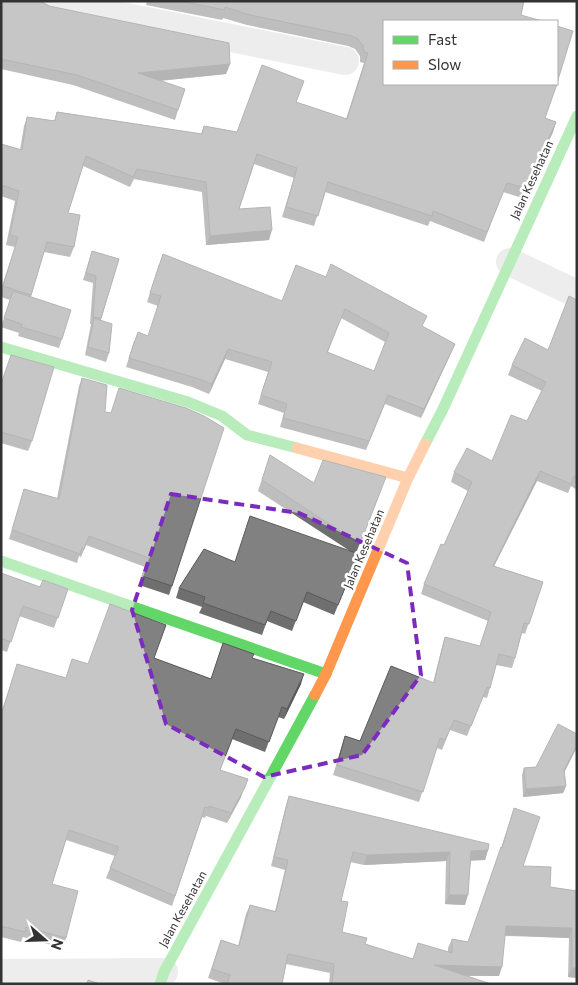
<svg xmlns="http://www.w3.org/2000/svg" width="578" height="985" font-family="Commissioner,sans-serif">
	<rect width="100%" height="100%" fill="#fff"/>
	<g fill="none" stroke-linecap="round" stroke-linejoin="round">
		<g stroke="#d7d7d7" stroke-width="28">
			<path d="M 48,1 L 345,61"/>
			<path d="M 510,262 L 577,294"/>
			<path d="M 1,973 L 164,972"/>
		</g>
		<g stroke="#63d668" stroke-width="11">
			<path d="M 1,347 L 188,402 L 222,416 L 247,435 L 297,448"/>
			<path d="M 425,444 L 443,409 L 577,116"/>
			<path d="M 1,561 L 326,674"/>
			<path d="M 160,984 L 164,972 L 315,695"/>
		</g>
		<g stroke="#ff974d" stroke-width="11">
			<path d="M 297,448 L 408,478"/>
			<path d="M 315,695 L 326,674 L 408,478 L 425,444"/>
		</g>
	</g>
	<g fill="#6f6f6f" fill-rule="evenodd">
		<path d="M 1,1 L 41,2 L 49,6 L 230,64 L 226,74 L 160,81 L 178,110 L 175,120 L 73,85 L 1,69 Z"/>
		<path d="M 147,1 L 524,1 L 521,15 L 545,118 L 556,122 L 553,132 L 522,198 L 503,192 L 484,242 L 430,221 L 428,226 L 325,192 L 314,226 L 282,217 L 294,178 L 254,164 L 239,209 L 269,240 L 206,245 L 202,192 L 134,179 L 130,187 L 83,166 L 68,213 L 74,247 L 70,257 L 44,252 L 31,297 L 62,339 L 59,348 L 18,336 L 19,333 L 1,327 L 10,300 L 1,297 L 1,289 L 15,247 L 6,245 L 15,201 L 1,196 L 1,144 L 20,150 L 24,126 L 27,117 L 54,121 L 57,112 L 201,134 L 204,126 L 237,132 L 296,102 L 346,119 L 364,63 L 360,62 L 360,56 L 355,49 L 348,46 L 247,25 L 223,18 L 222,20 L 146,5 Z"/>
		<path d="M 92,251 L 119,259 L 101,320 L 109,353 L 106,362 L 85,355 L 91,324 L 90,324 L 93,283 L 83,280 Z"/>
		<path d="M 159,264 L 282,301 L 296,265 L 424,327 L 455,344 L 451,353 L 421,418 L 385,404 L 366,450 L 280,427 L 284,413 L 258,404 L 268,372 L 225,359 L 209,394 L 192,387 L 126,367 L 134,341 L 148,336 L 158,306 L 147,302 ZM 341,318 L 385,342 L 374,371 L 328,352 Z"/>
		<path d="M 577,300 L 577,490 L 571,486 L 568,493 L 537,481 L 494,566 L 543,582 L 525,634 L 522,633 L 515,658 L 512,668 L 496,665 L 490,688 L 487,698 L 483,697 L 467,736 L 450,730 L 442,750 L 437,748 L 419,802 L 333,775 L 345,736 L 360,741 L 433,683 L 442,647 L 445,637 L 480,646 L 488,621 L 421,594 L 424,584 L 444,545 L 468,491 L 451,482 L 454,472 L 492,461 L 527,421 L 542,391 L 508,375 L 512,365 L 548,350 Z"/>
		<path d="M 82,378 L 105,412 L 172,586 L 169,595 L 139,585 L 145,567 L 86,545 L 81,557 L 79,556 L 77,563 L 9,539 L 24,489 L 57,498 L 79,386 Z"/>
		<path d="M 1,384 L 32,441 L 28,451 L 1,443 Z"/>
		<path d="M 270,455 L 314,483 L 382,488 L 356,553 L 359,554 L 355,564 L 334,615 L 303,602 L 292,631 L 267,621 L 262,635 L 199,613 L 202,607 L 176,598 L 179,588 L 235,562 L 350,551 L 258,491 Z"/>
		<path d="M 1,573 L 40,587 L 68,589 L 54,628 L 19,616 L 7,652 L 1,650 Z"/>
		<path d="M 223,643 L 252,658 L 301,684 L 284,719 L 278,717 L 265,752 L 232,739 L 220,770 L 241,797 L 227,823 L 206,816 L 205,818 L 202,817 L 172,906 L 106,878 L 115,856 L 66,840 L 52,884 L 66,938 L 62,948 L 23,937 L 21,942 L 1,937 L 1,710 L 2,710 L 17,664 L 66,678 L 72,659 L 88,664 L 154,658 L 211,679 Z"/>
		<path d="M 577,747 L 564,772 L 566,786 L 563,793 L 523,797 L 522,775 L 524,768 L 536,767 Z"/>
		<path d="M 289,796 L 488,850 L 485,860 L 471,860 L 465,905 L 445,904 L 446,861 L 364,865 L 350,862 L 341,901 L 342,932 L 365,944 L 412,959 L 448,952 L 448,948 L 452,939 L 468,942 L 501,848 L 514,808 L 523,866 L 550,887 L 577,891 L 577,978 L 568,977 L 569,938 L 505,936 L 499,976 L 466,976 L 491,984 L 329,984 L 330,973 L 286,964 L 282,984 L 225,984 L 208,978 L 221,940 L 238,946 L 246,914 L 250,905 L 275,911 L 285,870 L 271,866 L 286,805 Z"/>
	</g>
	<g fill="#5a5a5a">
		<path d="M 230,64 L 226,74 L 134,83 L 138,73 Z"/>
		<path d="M 556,122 L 553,132 L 522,198 L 526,188 Z"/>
		<path d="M 272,230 L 269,240 L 206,245 L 210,236 Z"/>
		<path d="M 455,344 L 451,353 L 421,418 L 424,409 Z"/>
		<path d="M 228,349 L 225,359 L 209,394 L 212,384 Z"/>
		<path d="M 540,471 L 537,481 L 489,576 L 493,566 Z"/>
		<path d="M 304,674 L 301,684 L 284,719 L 287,709 Z"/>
		<path d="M 577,745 L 577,747 L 562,777 L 564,770 Z"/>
		<path d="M 566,786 L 563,793 L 523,797 L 526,789 Z"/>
		<path d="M 245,787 L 241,797 L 227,823 L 231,813 Z"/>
		<path d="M 488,850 L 485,860 L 468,861 L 471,851 Z"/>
		<path d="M 450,852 L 446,861 L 364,865 L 367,855 Z"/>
		<path d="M 449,895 L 468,895 L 465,905 L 445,904 Z"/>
		<path d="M 506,926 L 572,928 L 569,938 L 502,935 Z"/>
		<path d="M 434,965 L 502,967 L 499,976 L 431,975 Z"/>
		<path d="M 572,968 L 577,968 L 577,978 L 568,977 Z"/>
	</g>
	<g fill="#818181" stroke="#5a5a5a" fill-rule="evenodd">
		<path d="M 1,1 L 40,1 L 49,6 L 229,43 L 230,64 L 138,73 L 185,89 L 178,110 L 77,75 L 1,59 Z"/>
		<path d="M 180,1 L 524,1 L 521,15 L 542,21 L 384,21 L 384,84 L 557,84 L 545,118 L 556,122 L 526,188 L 507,183 L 487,232 L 433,211 L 432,216 L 328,182 L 318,216 L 286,207 L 297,168 L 257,154 L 239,209 L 270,207 L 272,230 L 210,236 L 206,182 L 137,169 L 133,177 L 86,156 L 68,213 L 80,215 L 74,247 L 47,242 L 31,295 L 3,286 L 18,237 L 10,235 L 19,191 L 1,185 L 1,144 L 22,150 L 27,117 L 55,121 L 57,112 L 202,134 L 204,126 L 237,132 L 262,65 L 304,81 L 296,102 L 347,119 L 368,53 L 364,52 L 363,46 L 358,39 L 352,36 L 250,15 L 225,7 L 225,10 Z"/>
		<path d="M 557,26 L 573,31 L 557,83 Z"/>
		<path d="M 92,251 L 119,259 L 101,318 L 93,317 L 96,276 L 86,273 Z"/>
		<path d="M 163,254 L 282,301 L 296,265 L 326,277 L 331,264 L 427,316 L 422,326 L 455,344 L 424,409 L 388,395 L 369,441 L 283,418 L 287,404 L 261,395 L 272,362 L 228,349 L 212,384 L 196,378 L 129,358 L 138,332 L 148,336 L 161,296 L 150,293 ZM 345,309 L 389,333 L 374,371 L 327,352 Z"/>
		<path d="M 13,291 L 71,310 L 62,339 L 21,327 L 22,324 L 4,318 Z"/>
		<path d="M 569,296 L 577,300 L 577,478 L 574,476 L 571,484 L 540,471 L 493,566 L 543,582 L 529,624 L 524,623 L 515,658 L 499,654 L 490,688 L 487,687 L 471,726 L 454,720 L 445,740 L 440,738 L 423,792 L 337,765 L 345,736 L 360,741 L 391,666 L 434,683 L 445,637 L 480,646 L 491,612 L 424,584 L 441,544 L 444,545 L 472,482 L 454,472 L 467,448 L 492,461 L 511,415 L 527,421 L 546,382 L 512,365 L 525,338 L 548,350 Z"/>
		<path d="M 94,318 L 112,324 L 109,353 L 88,347 Z"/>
		<path d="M 11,355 L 54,367 L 32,441 L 1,432 L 1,384 Z"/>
		<path d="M 82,378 L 107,385 L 105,412 L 111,413 L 119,388 L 186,408 L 204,416 L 224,428 L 172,586 L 142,576 L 149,558 L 89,536 L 84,549 L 82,548 L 80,554 L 12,530 L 24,489 L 59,499 Z"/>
		<path d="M 270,455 L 314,483 L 323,460 L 386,477 L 360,544 L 262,480 Z"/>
		<path d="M 250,516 L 359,554 L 338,605 L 307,592 L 296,621 L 271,611 L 265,625 L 203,603 L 205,597 L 179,588 L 204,549 L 235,562 Z"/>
		<path d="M 1,573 L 40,587 L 43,580 L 68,589 L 58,618 L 23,606 L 11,642 L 1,638 Z"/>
		<path d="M 110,604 L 166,625 L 154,658 L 211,679 L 223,643 L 254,654 L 252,658 L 304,674 L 287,709 L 282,707 L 269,742 L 236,729 L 220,770 L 248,779 L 245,787 L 231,813 L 209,806 L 209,808 L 205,807 L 175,896 L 110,868 L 119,847 L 69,830 L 52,884 L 78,891 L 66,938 L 26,927 L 25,932 L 1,926 L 1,710 L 3,710 L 17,664 L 66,678 L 72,659 L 88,664 Z"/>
		<path d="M 558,724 L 577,734 L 577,745 L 564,770 L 566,786 L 526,789 L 524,768 L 536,767 Z"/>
		<path d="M 289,796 L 489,844 L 488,850 L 471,851 L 468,895 L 449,895 L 450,852 L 367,855 L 353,852 L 341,901 L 348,902 L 342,932 L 367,938 L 365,944 L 413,959 L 418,943 L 452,953 L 452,939 L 468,942 L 501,847 L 502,848 L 514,808 L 540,817 L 523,866 L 551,867 L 550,887 L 577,891 L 577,968 L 572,968 L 572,928 L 506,926 L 502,967 L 434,965 L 491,984 L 332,984 L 334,964 L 288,954 L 282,984 L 227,984 L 230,975 L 212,969 L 221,940 L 239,946 L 250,905 L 276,912 L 288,860 L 274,857 Z"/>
		<path d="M 88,980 L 100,984 L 87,984 Z"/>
	</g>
	<path d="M0 0H578V985H0ZM 171,494 L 299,513 L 407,563 L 421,675 L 362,755 L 264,777 L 166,724 L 132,610 Z" fill="#fff" fill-opacity=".55" fill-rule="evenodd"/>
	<path fill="none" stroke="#7b2cbf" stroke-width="4" stroke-dasharray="10 6" stroke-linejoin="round" d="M 171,494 L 299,513 L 407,563 L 421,675 L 362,755 L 264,777 L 166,724 L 132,610 Z"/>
	<g text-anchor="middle" stroke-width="5" stroke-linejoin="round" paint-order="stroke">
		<g font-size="12" fill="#333" stroke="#fff">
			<text transform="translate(532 180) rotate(-65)" y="4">Jalan Kesehatan</text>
			<text transform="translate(364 549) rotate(-67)" y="4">Jalan Kesehatan</text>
			<text transform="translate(183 909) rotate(-61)" y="4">Jalan Kesehatan</text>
		</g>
	</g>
	<rect width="578" height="985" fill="none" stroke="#333333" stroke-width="5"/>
	<rect x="383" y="20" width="175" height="65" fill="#ffffff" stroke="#adadad"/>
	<rect x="393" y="36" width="25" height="8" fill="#63d668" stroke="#adadad"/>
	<text x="428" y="45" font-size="15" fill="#333333">Fast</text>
	<rect x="393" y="61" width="25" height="8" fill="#ff974d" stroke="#adadad"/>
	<text x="428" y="70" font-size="15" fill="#333333">Slow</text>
	<g transform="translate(45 940) rotate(110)" stroke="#ffffff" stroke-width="4" paint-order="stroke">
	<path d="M0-4L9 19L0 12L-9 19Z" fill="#333333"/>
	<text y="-8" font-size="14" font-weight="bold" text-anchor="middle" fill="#333333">N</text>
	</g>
</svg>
